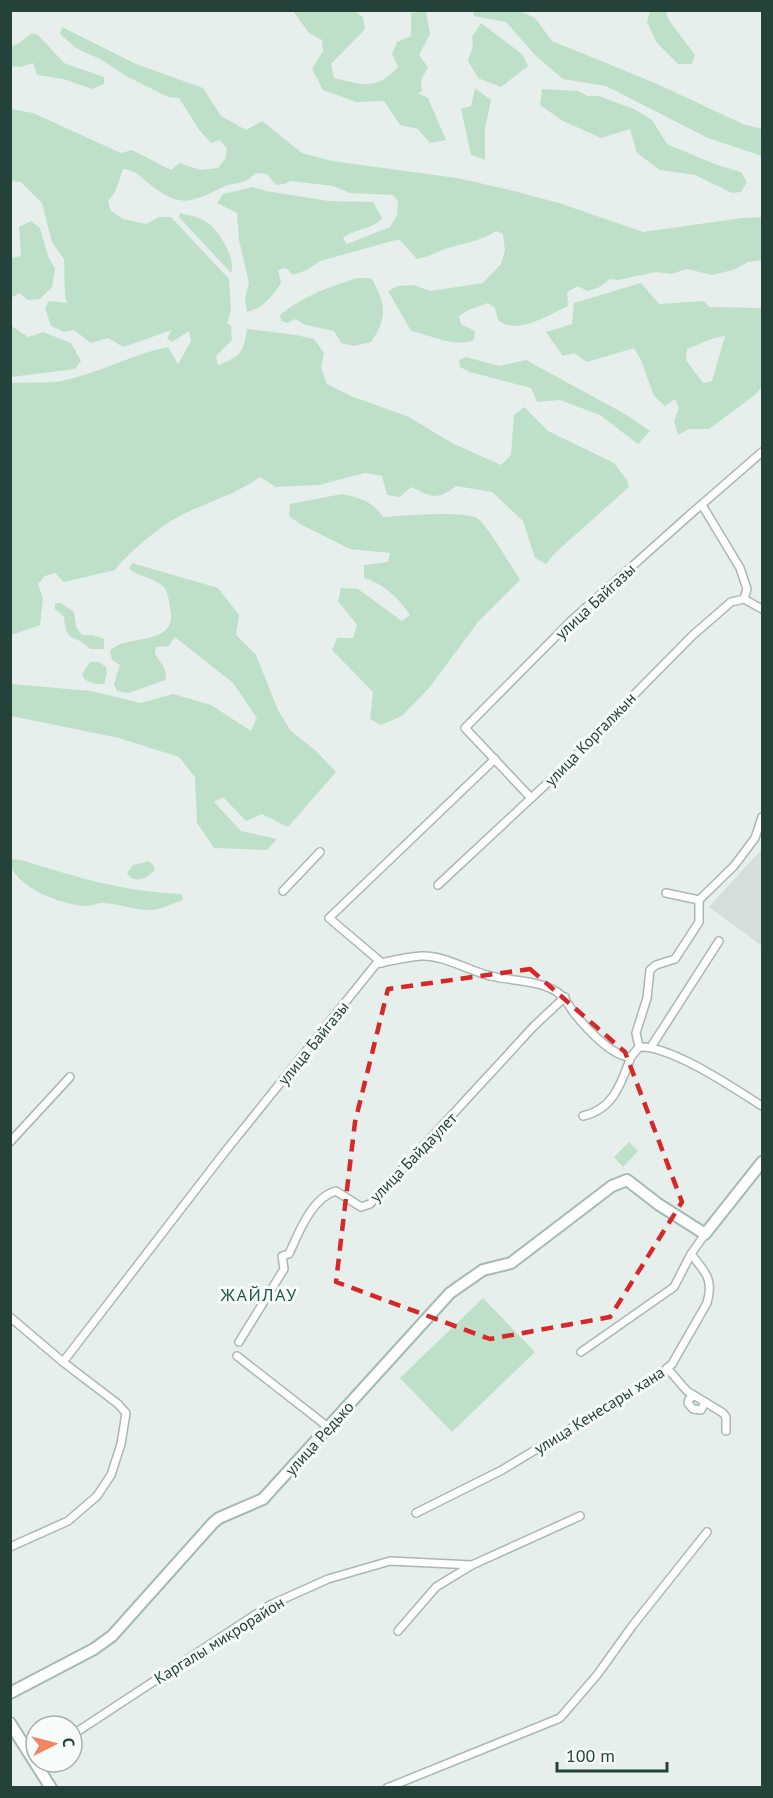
<svg xmlns="http://www.w3.org/2000/svg" width="773" height="1798" font-family="'PT Sans',sans-serif">
	<rect width="100%" height="100%" fill="#e6efeb"/>
	<path fill="#d4dfda" d="M 762,849 L 762,946 L 709,907 Z"/>
	<g fill="#bfe0c8" fill-rule="evenodd">
		<path d="M 293,11 L 354,11 L 363,17 L 365,29 L 331,64 L 334,78 C 364,85 375,91 398,67 L 392,54 L 397,42 L 411,36 L 411,13 L 426,11 L 430,34 L 419,55 L 428,67 L 421,80 L 422,91 L 418,93 L 428,98 L 446,140 L 430,143 L 418,129 L 400,125 L 384,101 L 356,102 L 323,90 L 312,69 L 323,51 L 322,40 L 309,33 Z"/>
		<path d="M 473,11 L 520,11 L 535,18 L 552,41 L 655,83 L 743,124 L 762,129 L 762,156 L 708,138 L 606,86 L 563,79 L 535,55 L 506,22 L 474,16 Z"/>
		<path d="M 650,11 L 666,11 L 668,19 L 695,55 L 692,64 L 678,64 L 657,43 L 647,22 Z"/>
		<path d="M 481,23 L 522,54 L 528,66 L 501,87 L 478,78 L 468,61 L 473,46 L 472,37 Z"/>
		<path d="M 62,27 L 136,64 L 203,88 L 221,116 L 246,130 L 262,121 L 302,153 L 332,161 L 457,178 L 514,191 L 559,203 L 643,232 L 742,218 L 762,217 L 762,260 L 748,262 L 733,270 L 712,275 L 687,269 L 671,274 L 656,272 L 618,280 L 610,279 L 598,288 L 587,291 L 578,286 L 567,292 L 568,306 C 548,315 517,336 498,320 L 495,308 L 488,303 L 468,310 L 459,316 L 461,324 L 475,331 L 474,340 C 452,348 432,335 411,331 L 388,291 L 398,286 L 414,285 L 430,291 L 483,283 L 501,264 L 505,251 L 503,234 L 496,231 C 479,242 463,243 445,249 C 435,253 428,257 417,259 L 400,240 L 396,240 L 320,261 L 307,270 L 293,275 L 286,268 L 278,270 L 281,283 C 272,297 263,308 247,312 L 245,298 L 249,283 L 239,240 L 237,213 L 217,203 L 223,194 L 253,187 L 266,191 L 329,201 L 373,202 L 382,218 C 373,230 355,228 343,238 L 347,244 L 390,227 L 397,215 L 398,201 L 393,195 L 350,193 L 333,186 L 291,181 L 284,184 L 276,185 L 267,174 L 256,173 C 240,188 238,180 223,187 C 188,204 179,208 147,182 C 139,175 134,170 123,169 L 116,190 L 108,202 L 111,211 L 123,219 L 146,224 L 159,217 L 171,217 L 229,279 L 231,310 L 227,323 L 231,326 L 232,340 L 216,356 L 218,365 C 241,356 243,354 247,329 L 296,335 L 314,339 L 324,353 L 321,368 L 327,384 L 351,396 L 409,417 L 452,443 L 501,465 L 511,455 L 514,415 L 524,407 L 548,431 L 614,463 L 627,480 L 629,487 L 555,553 L 546,564 L 535,558 L 523,521 L 492,492 L 456,486 C 436,501 432,497 411,487 L 400,497 L 387,495 L 382,476 L 365,473 L 319,485 L 276,487 L 260,477 C 234,496 203,503 176,518 C 158,528 127,554 115,570 L 64,582 L 55,573 L 45,576 L 38,584 L 43,598 L 40,625 L 11,635 L 11,383 C 28,382 49,384 66,380 C 101,372 133,354 168,347 L 178,364 L 191,341 L 189,331 L 172,342 L 167,338 L 172,330 L 123,347 L 108,338 L 91,343 L 74,330 L 64,332 L 51,326 L 45,308 L 49,301 L 67,303 L 65,295 L 64,259 L 52,242 L 42,203 L 21,182 L 11,181 L 11,109 L 33,113 L 121,153 L 132,150 L 171,170 L 180,163 L 200,170 L 218,168 L 225,159 L 227,149 L 220,140 L 211,143 L 200,131 L 179,98 L 168,97 L 126,76 L 102,60 L 76,48 L 60,34 Z"/>
		<path d="M 32,33 L 38,35 L 64,63 L 104,77 L 104,84 L 92,89 L 63,79 L 37,75 L 33,63 L 20,67 L 11,66 L 11,47 L 19,43 Z"/>
		<path d="M 475,88 L 491,100 L 485,128 L 485,160 L 471,155 L 461,109 L 471,106 Z"/>
		<path d="M 542,89 L 578,91 L 587,96 L 599,96 L 636,110 L 652,120 L 667,144 L 717,165 L 741,172 L 747,182 L 741,192 L 732,193 L 695,175 L 660,170 L 637,153 L 630,129 L 601,138 L 563,121 L 540,105 Z"/>
		<path d="M 180,213 C 187,215 196,216 203,220 C 217,227 237,258 231,273 L 179,217 Z"/>
		<path d="M 31,221 L 40,228 L 48,256 L 55,269 L 52,287 L 40,299 L 28,300 L 19,293 L 11,298 L 11,258 L 21,256 L 19,227 Z"/>
		<path d="M 357,278 L 371,278 C 386,303 388,318 371,342 L 354,346 L 341,343 L 334,331 L 306,325 L 295,319 L 288,323 L 281,321 L 280,315 C 301,297 331,286 357,278 Z"/>
		<path d="M 641,283 L 659,304 L 704,301 L 709,307 L 762,308 L 762,386 L 755,395 L 709,429 L 689,429 L 678,435 L 674,421 L 679,408 L 675,399 L 665,406 L 654,396 L 641,360 L 634,348 L 587,362 L 574,353 L 563,356 L 546,332 L 572,324 L 574,303 ZM 725,336 L 712,381 L 703,383 L 686,360 L 687,349 L 714,338 Z"/>
		<path d="M 10,325 L 28,337 L 43,332 L 71,343 L 81,361 L 75,369 L 11,377 Z"/>
		<path d="M 466,357 L 499,366 L 526,360 L 625,414 L 650,431 L 638,444 L 600,415 L 560,400 L 537,402 L 531,388 L 470,372 L 460,367 L 459,360 Z"/>
		<path d="M 342,494 C 362,499 371,500 383,517 C 404,516 460,510 477,518 C 486,523 513,569 520,580 L 478,622 L 429,688 L 402,716 L 381,725 L 370,719 L 373,692 L 332,650 L 337,638 L 353,638 L 357,625 L 338,601 L 341,588 L 358,589 L 402,621 L 410,615 C 399,598 384,584 364,578 L 364,565 L 388,562 L 390,553 L 350,549 L 302,525 L 289,516 L 290,504 Z"/>
		<path d="M 132,563 L 218,588 L 239,615 L 236,635 L 256,655 L 278,710 L 290,730 L 316,751 L 336,772 L 288,827 L 262,814 L 246,821 L 223,797 L 214,802 L 241,831 L 277,839 L 267,850 L 214,848 L 197,823 L 195,777 L 179,757 L 119,738 L 11,716 L 11,684 L 91,691 L 141,703 L 173,694 L 211,705 L 251,731 L 257,718 L 233,683 L 175,637 L 169,646 L 156,647 L 155,654 L 165,669 L 166,680 L 128,693 L 117,691 L 114,684 L 120,665 L 112,660 L 110,651 C 126,633 179,648 170,608 C 169,601 168,591 163,586 C 156,579 138,576 129,569 Z"/>
		<path d="M 55,603 L 61,603 L 74,612 L 76,627 L 82,635 L 92,635 L 104,639 L 104,649 L 90,649 C 75,632 66,646 64,617 L 55,609 Z"/>
		<path d="M 90,662 L 99,662 L 106,667 L 107,673 L 104,684 L 95,684 L 85,680 L 82,674 Z"/>
		<path d="M 10,859 L 21,860 C 76,877 124,892 182,894 L 183,900 C 174,903 162,909 152,910 C 135,911 118,903 101,903 C 97,903 93,906 88,906 C 65,906 10,887 10,859 Z"/>
		<path d="M 149,861 L 153,865 L 155,869 C 149,877 140,882 131,878 L 127,873 L 133,865 Z"/>
		<path d="M 629,1142 L 638,1151 L 623,1167 L 614,1157 Z"/>
		<path d="M 483,1298 L 535,1352 L 452,1432 L 400,1378 Z"/>
	</g>
	<g fill="none" stroke-linecap="round" stroke-linejoin="round">
		<defs>
			<g id="street">
				<path d="M 702,505 L 740,568 L 747,589 L 744,599 L 762,609"/>
				<path d="M 531,798 L 465,728 L 572,620 L 685,519 L 762,452"/>
				<path d="M 438,885 L 571,761 L 617,712 L 693,635 L 731,602 L 744,599"/>
				<path d="M 283,891 L 320,852"/>
				<path d="M 666,893 L 699,900 L 734,866 L 755,838 L 762,817"/>
				<path d="M 382,963 L 329,918 L 495,759"/>
				<path d="M 639,1047 L 636,1033 L 647,998 L 650,970 L 656,965 L 675,959 L 699,922 L 699,900"/>
				<path d="M 651,1047 L 719,941"/>
				<path d="M 583,1116 C 614,1109 621,1083 631,1057"/>
				<path d="M 10,1142 L 70,1077"/>
				<path d="M 10,1317 L 63,1362 L 118,1404 L 126,1413 L 121,1444 L 111,1475 L 97,1496 L 68,1521 L 10,1547"/>
				<path d="M 239,1342 L 284,1269 L 282,1256 L 289,1254 C 298,1234 312,1197 336,1191 L 361,1207 L 370,1204 L 534,1026 L 565,997"/>
				<path d="M 581,1352 L 674,1287 L 691,1254 L 705,1234"/>
				<path d="M 237,1356 L 328,1427"/>
				<path d="M 63,1362 L 224,1153 L 376,964 C 390,961 406,957 421,956 C 445,955 468,971 491,976 C 511,981 539,980 557,992 C 566,998 568,1005 574,1013 C 585,1027 612,1057 631,1057 L 639,1047 C 671,1045 735,1089 762,1106"/>
				<path d="M 667,1368 L 687,1391 L 723,1413 L 726,1417 L 726,1431"/>
				<path d="M 694,1396 L 689,1399 L 688,1403 L 693,1409 L 701,1410 L 705,1402"/>
				<path d="M 416,1513 L 502,1470 L 661,1374 L 672,1364 L 707,1303 C 714,1279 705,1272 691,1254"/>
				<path d="M 398,1631 L 436,1587 L 472,1565"/>
				<path d="M 72,1735 L 270,1605 L 328,1579 L 390,1561 L 472,1565 L 580,1516"/>
				<path d="M 387,1788 L 560,1718 L 597,1675 L 633,1625 L 707,1532"/>
			</g>
			<g id="secondary">
				<path d="M 10,1693 L 94,1649 L 112,1636 L 213,1523 L 219,1518 L 263,1499 L 450,1293 L 483,1270 L 511,1263 L 612,1186 L 627,1180 L 658,1204 L 705,1234 L 762,1162"/>
				<path d="M 10,1723 L 51,1788"/>
			</g>
		</defs>
		<use href="#street" stroke="#a8b8b2" stroke-width="10"/>
		<use href="#secondary" stroke="#a4bbb3" stroke-width="14"/>
		<use href="#street" stroke="#fff" stroke-width="7"/>
		<use href="#secondary" stroke="#fff" stroke-width="10"/>
	</g>
	<path fill="none" stroke="#d62828" stroke-width="4.5" stroke-dasharray="12 8" stroke-linejoin="round" d="M 530,969 L 625,1052 L 682,1202 L 610,1317 L 490,1339 L 336,1282 L 355,1122 L 388,989 Z"/>
	<g text-anchor="middle" stroke-width="6" stroke-linejoin="round" paint-order="stroke">
		<g font-size="16" fill="#24423a" stroke="#f7fbf9">
			<text transform="translate(595 601) rotate(-43)" y="6">улица Байгазы</text>
			<text transform="translate(590 739) rotate(-46)" y="6">улица Коргалжын</text>
			<text transform="translate(313 1043) rotate(-51)" y="6">улица Байгазы</text>
			<text transform="translate(413 1157) rotate(-46)" y="6">улица Байдаулет</text>
			<text transform="translate(599 1410) rotate(-32)" y="6">улица Кенесары хана</text>
			<text transform="translate(319 1438) rotate(-48)" y="6">улица Редько</text>
			<text transform="translate(219 1640) rotate(-32)" y="6">Каргалы микрорайон</text>
		</g>
		<g font-size="18" letter-spacing="1.5" fill="#1f5548" stroke="#f7fbf9">
			<text x="259" y="1301">ЖАЙЛАУ</text>
		</g>
	</g>
	<rect width="773" height="1798" fill="none" stroke="#24423a" stroke-width="24"/>
	<g transform="translate(54 1744) rotate(84)"><circle r="28" fill="#f7fbf9" stroke="#a3b1ad" stroke-width="1.5"/>
	<path d="M0-4.5L10 22L0 15L-10 22Z" fill="#f4845f"/>
	<text y="-9" font-size="16" font-weight="bold" text-anchor="middle" fill="#24423a">С</text>
	</g>
	<path d="M557 1762v9h110v-9" fill="none" stroke="#24423a" stroke-width="3"/>
	<text x="566" y="1762" font-size="18" fill="#24423a" stroke="#f7fbf9" stroke-width="4.5" paint-order="stroke">100 m</text>
</svg>
